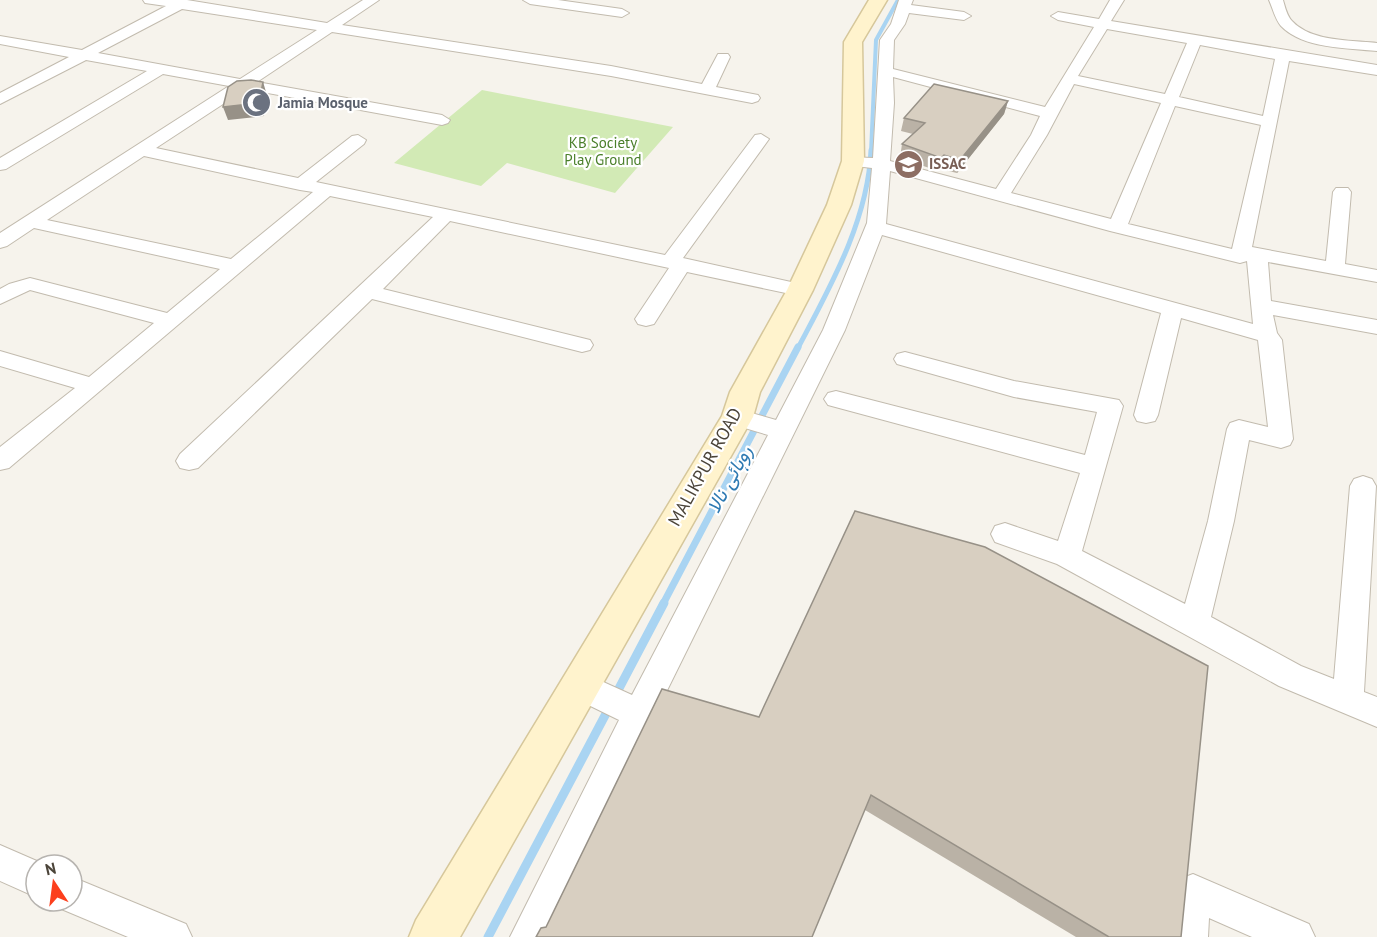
<svg xmlns="http://www.w3.org/2000/svg" width="1377" height="937" font-family="'PT Sans',Vazirmatn,sans-serif">
	<rect width="100%" height="100%" fill="#f6f3ec"/>
	<path fill="#d2eab5" d="M 482,90 L 673,127 L 615,193 L 507,163 L 481,186 L 394,163 Z"/>
	<g fill="none" stroke-linecap="round" stroke-linejoin="round">
		<path stroke="#a9d4f2" stroke-width="4" d="M 871,152 L 876,40 L 898,0"/>
		<path stroke="#a9d4f2" stroke-width="5" d="M 798,348 C 830,287 868,221 871,150"/>
		<path stroke="#a9d4f2" stroke-width="7" d="M 663,604 L 798,347"/>
		<g stroke="#a9d4f2" stroke-width="9">
			<path d="M 615,696 L 664,603"/>
			<path d="M 488,937 L 610,706"/>
		</g>
		<defs>
			<g id="street">
				<path d="M 143,0 L 187,0 L 327,23 L 363,0 L 379,0 L 342,25 L 611,66 L 702,84 L 718,54 L 728,54 L 730,57 L 716,87 L 758,95 L 760,98 L 758,101 L 752,103 L 611,76 L 332,32 L 257,82 L 442,115 L 450,120 L 448,123 L 442,125 L 246,89 L 156,148 L 298,178 L 352,136 L 358,135 L 366,140 L 364,144 L 316,182 L 665,255 L 755,135 L 761,134 L 769,139 L 683,258 L 800,284 L 807,286 L 810,290 L 807,294 L 800,296 L 687,272 L 654,324 L 646,326 L 638,324 L 635,319 L 669,268 L 450,221 L 383,289 L 590,340 L 593,345 L 590,350 L 582,352 L 372,299 L 198,468 L 189,470 L 180,468 L 176,461 L 180,454 L 433,217 L 330,196 L 9,468 L 0,470 L 0,447 L 75,388 L 0,366 L 0,351 L 89,377 L 154,323 L 30,290 L 0,304 L 0,289 L 9,284 L 30,278 L 167,313 L 220,269 L 34,228 L 7,246 L 0,248 L 0,233 L 229,86 L 163,74 L 6,169 L 0,170 L 0,158 L 147,71 L 86,60 L 0,104 L 0,93 L 69,57 L 0,44 L 0,36 L 82,50 L 166,6 L 145,3 ZM 182,9 L 317,30 L 240,79 L 98,53 ZM 144,156 L 300,190 L 313,192 L 231,259 L 47,220 Z"/>
				<path d="M 523,0 L 558,0 L 622,9 L 629,13 L 622,17 L 530,4 Z"/>
				<path d="M 899,0 L 913,0 L 911,5 L 964,12 L 971,16 L 964,20 L 909,13 L 905,24 L 894,40 L 893,69 L 1045,107 L 1094,27 L 1058,20 L 1051,16 L 1058,12 L 1099,19 L 1110,0 L 1124,0 L 1111,21 L 1377,65 L 1377,75 L 1289,61 L 1252,247 L 1326,261 L 1333,192 L 1336,188 L 1348,188 L 1351,192 L 1345,264 L 1377,270 L 1377,282 L 1268,262 L 1271,301 L 1377,320 L 1377,334 L 1273,315 L 1277,333 L 1282,340 L 1293,439 L 1290,445 L 1281,448 L 1249,440 L 1234,521 L 1211,617 L 1301,666 L 1334,679 L 1350,486 L 1354,479 L 1363,476 L 1372,479 L 1376,486 L 1364,692 L 1377,697 L 1377,727 L 1279,686 L 1057,564 L 995,542 L 991,534 L 995,526 L 1005,523 L 1058,541 L 1080,473 L 828,405 L 824,399 L 828,393 L 836,391 L 1085,455 L 1097,412 L 1014,397 L 897,364 L 894,359 L 897,354 L 905,352 L 1014,381 L 1119,400 L 1123,406 L 1082,551 L 1185,604 L 1208,521 L 1227,429 L 1230,423 L 1239,420 L 1268,427 L 1258,340 L 1181,318 L 1158,415 L 1155,421 L 1146,423 L 1137,421 L 1134,415 L 1161,313 L 882,235 L 845,330 L 650,725 L 549,937 L 510,937 L 619,720 L 568,695 L 563,685 L 568,675 L 579,671 L 632,695 L 768,435 L 728,423 L 725,417 L 728,411 L 737,409 L 776,420 L 823,330 L 867,223 L 872,168 L 847,165 L 844,161 L 847,157 L 873,158 L 880,40 L 891,24 ZM 1107,29 L 1187,43 L 1165,94 L 1078,76 ZM 1200,45 L 1275,59 L 1263,116 L 1179,97 ZM 893,77 L 1040,116 L 1031,135 L 996,189 L 890,161 L 894,103 ZM 1074,84 L 1161,103 L 1111,219 L 1011,193 L 1047,135 ZM 1175,106 L 1261,125 L 1232,249 L 1128,224 ZM 890,171 L 1110,231 L 1240,263 L 1247,261 L 1253,324 L 886,224 Z"/>
				<path d="M 1269,0 L 1283,0 C 1285,7 1287,16 1292,21 C 1311,42 1352,40 1377,43 L 1377,51 C 1348,48 1303,49 1281,26 C 1275,19 1273,9 1269,0 Z"/>
				<path d="M 0,845 L 46,865 L 36,865 L 36,897 L 0,881 Z"/>
				<path d="M 1193,874 L 1309,924 L 1315,937 L 1252,937 L 1209,918 L 1208,937 L 1170,937 L 1175,892 L 1180,879 Z"/>
				<path d="M 72,877 L 186,924 L 192,937 L 128,937 L 59,908 L 56,901 L 72,901 Z"/>
			</g>
			<path id="secondary" d="M 869,0 L 887,0 L 862,42 L 864,161 L 851,205 L 813,290 L 760,392 L 753,417 L 460,937 L 409,937 L 416,920 L 722,416 L 730,392 L 787,290 L 827,205 L 842,161 L 844,42 Z"/>
		</defs>
		<use href="#street" stroke="#c2bbae" stroke-width="2"/>
		<use href="#secondary" stroke="#d6c79b" stroke-width="3"/>
		<use href="#street" fill="#fff" fill-rule="evenodd"/>
		<use href="#secondary" fill="#fff3cd" fill-rule="evenodd"/>
	</g>
	<g fill="#bab2a6">
		<path d="M 1008,101 L 1004,114 L 957,173 L 940,169 L 938,171 L 900,158 L 902,144 L 913,134 L 901,131 L 904,118 Z"/>
		<path d="M 662,689 L 1181,937 L 1076,937 L 865,810 L 546,927 Z"/>
	</g>
	<g fill="#979187">
		<path d="M 263,82 L 267,95 L 264,116 L 228,120 L 223,107 Z"/>
		<path d="M 1008,101 L 1004,114 L 957,173 L 960,160 Z"/>
		<path d="M 944,155 L 940,169 L 938,171 L 941,158 Z"/>
	</g>
	<g fill="#d8cfc1" stroke="#979187" stroke-width="1.5">
		<path d="M 251,80 L 263,82 L 259,103 L 223,107 L 228,87 L 237,81 Z"/>
		<path d="M 934,84 L 1008,101 L 960,160 L 944,155 L 941,158 L 902,144 L 925,123 L 904,118 Z"/>
		<path d="M 855,511 L 985,547 L 1208,666 L 1181,937 L 1109,937 L 871,795 L 812,937 L 536,937 L 541,928 L 546,927 L 662,689 L 759,717 Z"/>
	</g>
	<defs>
		<symbol id="mosque-disc" viewBox="-11 -11 22 22"><circle r="9.5" fill="#6b7280" stroke="#fff"/><path d="M3.5-4.9A6 6 0 1 0 3.5 4.9A5 5 0 1 1 3.5-4.9Z" fill="#fff"/></symbol>
		<symbol id="school-disc" viewBox="-11 -11 22 22"><circle r="9.5" fill="#8d6e63" stroke="#fff"/><path d="M0-5L7-2L0 1L-7-2ZM-4 1L0 2.5L4 1V4Q0 6-4 4Z" fill="#fff"/></symbol>
	</defs>
	<g fill-rule="evenodd">
		<use href="#mosque-disc" x="240" y="86" width="33" height="33"/>
		<use href="#school-disc" x="892" y="148" width="33" height="33"/>
	</g>
	<g text-anchor="middle" stroke-width="4.5" stroke-linejoin="round" paint-order="stroke">
		<g font-size="15" font-weight="bold" fill="#5b616d" stroke="#fff" text-anchor="start">
			<text x="278" y="108">Jamia Mosque</text>
		</g>
		<g font-size="15" fill="#4a7f2a" stroke="#fff">
			<text x="603" y="148">KB Society<tspan x="603" dy="17">Play Ground</tspan></text>
		</g>
		<g font-size="15" font-weight="bold" fill="#785e54" stroke="#fff" text-anchor="start">
			<text x="929" y="169">ISSAC</text>
		</g>
		<g font-size="18" fill="#4b4439" stroke="#fff">
			<text transform="translate(705 467) rotate(-61)" y="6">MALIKPUR ROAD</text>
		</g>
		<g font-size="20" font-style="italic" fill="#2e7ab2" stroke="#fff">
			<text transform="translate(729 479) rotate(-62)" y="7">روہائی نالا</text>
		</g>
	</g>
	<g transform="translate(54 883) rotate(347)"><circle r="28" fill="#ffffff" stroke="#b7b4b0" stroke-width="1.5"/>
	<path d="M0-4.5L10 22L0 15L-10 22Z" fill="#fc3f1d"/>
	<text y="-9" font-size="16" font-weight="bold" text-anchor="middle" fill="#4b4439">N</text>
	</g>
</svg>
